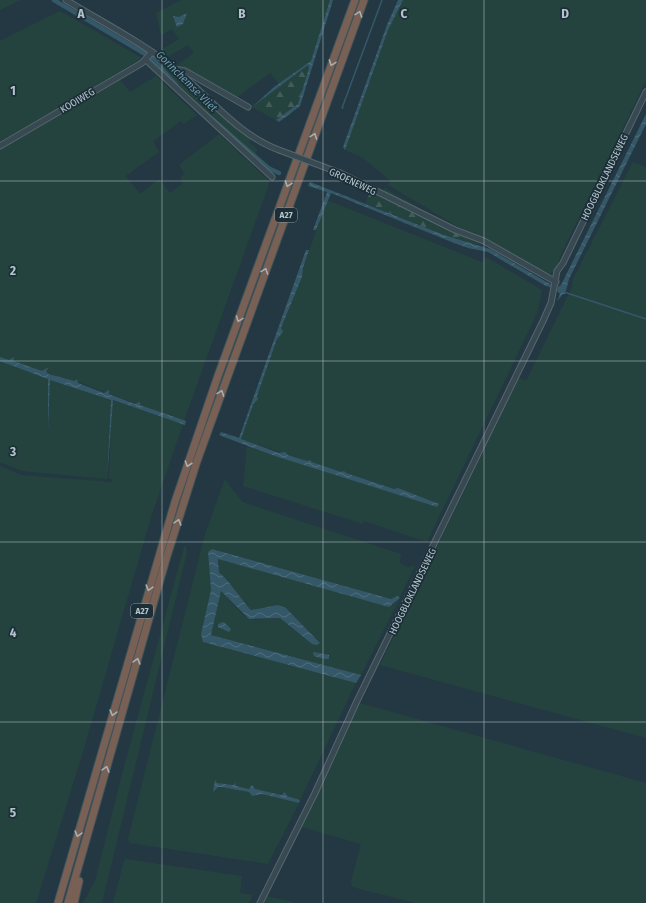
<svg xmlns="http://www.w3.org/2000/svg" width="646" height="903" font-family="'Fira Sans Condensed',sans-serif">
	<defs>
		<pattern id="forest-firs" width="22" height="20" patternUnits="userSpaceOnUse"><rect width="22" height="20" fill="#25433e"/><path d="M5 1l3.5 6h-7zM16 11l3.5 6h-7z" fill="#425c59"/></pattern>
		<pattern id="water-waves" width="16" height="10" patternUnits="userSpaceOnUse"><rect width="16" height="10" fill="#345868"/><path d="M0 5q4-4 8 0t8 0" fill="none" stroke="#4f6e7c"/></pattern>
	</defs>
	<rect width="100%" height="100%" fill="#233842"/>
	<g fill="#25433e">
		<path d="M 0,0 L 21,0 L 0,10 Z"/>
		<path d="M 181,0 L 330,0 L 311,61 L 279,84 L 270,73 L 236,98 L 178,64 L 194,53 L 188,45 L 167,57 L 158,52 L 179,39 L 172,29 L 161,35 L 156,13 Z"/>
		<path d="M 403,0 L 646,0 L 646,81 L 562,252 L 556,270 L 549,274 L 542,271 L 493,242 L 460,228 L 388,185 L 391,181 L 363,158 L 345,150 L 388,30 Z"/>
		<path d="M 60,11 L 142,58 L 0,143 L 0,41 Z"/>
		<path d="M 152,55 L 165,64 L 252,139 L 249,142 L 257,149 L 256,154 L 274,169 L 272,175 L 149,61 Z"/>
		<path d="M 156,76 L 197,115 L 184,124 L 181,121 L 153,141 L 159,152 L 126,176 L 140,194 L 159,179 L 170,193 L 183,183 L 180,178 L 185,174 L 179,165 L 219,134 L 268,180 L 269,184 L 184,421 L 75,381 L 48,374 L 46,371 L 42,373 L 48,376 L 48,430 L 50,380 L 111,400 L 107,479 L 22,471 L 0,462 L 0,147 L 118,77 L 130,92 Z"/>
		<path d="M 633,162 L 646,167 L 646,738 L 380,665 L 519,378 L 526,381 L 572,287 L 573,279 Z"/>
		<path d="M 385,188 L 450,226 L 382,192 Z"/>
		<path d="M 327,200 L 482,262 L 486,257 L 542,290 L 538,310 L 533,322 L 427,542 L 364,521 L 363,524 L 243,486 L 247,446 L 437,507 L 439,504 L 398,488 L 394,489 L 346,473 L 344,471 L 341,472 L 312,462 L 310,460 L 307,461 L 241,439 L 253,405 L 258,399 L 257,396 L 277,339 L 282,332 L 281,328 L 302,277 L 303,268 Z"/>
		<path d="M 112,400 L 183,424 L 151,517 L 82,755 L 36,903 L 0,903 L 0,466 L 21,475 L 112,482 L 112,479 L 109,479 Z"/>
		<path d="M 225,479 L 242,502 L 401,554 L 400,563 L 407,567 L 415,566 L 400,597 L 398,596 L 391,599 L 217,550 L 212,549 L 208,552 L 211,590 L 201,634 L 206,643 L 356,683 L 300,800 L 287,796 L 285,792 C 279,797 256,792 252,786 L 249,789 L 236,786 L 235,784 L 221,784 L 215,781 L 214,791 L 218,787 L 221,787 L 249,792 L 252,796 L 262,794 L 299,803 L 268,864 L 130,843 L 128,839 L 205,534 Z"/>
		<path d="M 185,544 L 187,552 L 102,903 L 82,903 L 86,898 L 95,881 L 125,763 Z"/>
		<path d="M 219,559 L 392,606 L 400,598 L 361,675 L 211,635 L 221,591 L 244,616 L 254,620 L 280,618 L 312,644 L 319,641 L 286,608 L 272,606 L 251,610 C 245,603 224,576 219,573 Z"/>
		<path d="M 360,703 L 646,783 L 646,903 L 415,903 L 352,887 L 351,882 L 361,844 L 301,827 L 324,783 Z"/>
		<path d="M 126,859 L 242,876 L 240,893 L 253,895 L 249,903 L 113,903 L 124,861 Z"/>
		<path d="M 267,896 L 297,903 L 263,903 Z"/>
	</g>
	<g fill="url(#forest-firs)">
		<path d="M 308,65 L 309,68 L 298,104 L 276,120 L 252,107 Z"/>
		<path d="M 371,191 L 483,246 L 444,235 L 365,203 Z"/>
	</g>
	<g fill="url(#water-waves)">
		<path d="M 330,0 L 333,0 L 300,106 L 279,122 L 276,120 L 298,104 L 309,68 L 308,65 L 252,107 L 274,87 L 311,61 Z"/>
		<path d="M 398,0 L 403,0 L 388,30 L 345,150 L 343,147 L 387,25 Z"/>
		<path d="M 187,13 L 183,24 L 177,27 L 173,16 L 179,17 Z"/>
		<path d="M 646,114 L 646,124 L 569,279 L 565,294 L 563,294 L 557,301 L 560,294 L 557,291 L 558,287 L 561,285 Z"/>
		<path d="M 310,182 L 444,235 L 490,249 L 550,284 L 553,288 L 546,286 L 488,252 L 468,248 L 454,243 L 331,193 L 316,230 L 313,230 L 327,192 L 308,186 Z"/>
		<path d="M 306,250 L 309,250 L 303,268 L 302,277 L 281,328 L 283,332 L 277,339 L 257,396 L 258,399 L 253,405 L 241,439 L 279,453 L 285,452 L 288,455 L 307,461 L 310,460 L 312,462 L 341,472 L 344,471 L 346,473 L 394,489 L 398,488 L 439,504 L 437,507 L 275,456 L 219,435 L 221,432 L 239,438 Z"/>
		<path d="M 0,357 L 9,360 L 14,357 L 13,361 L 42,371 L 49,367 L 46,371 L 48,374 L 75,381 L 77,379 L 78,383 L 104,393 L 109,390 L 109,394 L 135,404 L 140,402 L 140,405 L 186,421 L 185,425 L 113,400 L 107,480 L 111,400 L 50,380 L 48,430 L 48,379 L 0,361 Z"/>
		<path d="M 212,549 L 391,599 L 398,596 L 400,598 L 389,607 L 218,559 L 219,573 C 226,576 243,602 251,610 L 278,605 L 286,608 L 320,643 L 317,645 L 312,644 L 280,618 L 249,619 L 221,591 L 211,635 L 361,675 L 356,683 L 203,642 L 201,634 L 211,590 L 208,552 Z"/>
		<path d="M 224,622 L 231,629 L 229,632 L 218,627 L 218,624 Z"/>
		<path d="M 313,652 L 329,655 L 329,659 L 325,659 L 314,656 Z"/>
		<path d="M 215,780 L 217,783 L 233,785 L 235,783 L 236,786 L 249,789 L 252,785 L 255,789 L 281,795 L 285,792 L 287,796 L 300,800 L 299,803 L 262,794 L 252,796 L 249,792 L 221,787 L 218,787 L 213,792 Z"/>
	</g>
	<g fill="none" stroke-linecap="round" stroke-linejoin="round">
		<g stroke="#345868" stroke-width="1.5">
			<path d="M 343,108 L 342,108 L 382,0"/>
			<path d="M 564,292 L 646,319"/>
		</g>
		<g stroke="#345868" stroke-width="4.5">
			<path d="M 54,0 L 152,58 L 176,85"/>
			<path d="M 212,119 L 268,168 L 279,173"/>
		</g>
		<defs>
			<g id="minor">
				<path d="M 66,0 C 102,22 141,42 174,68 C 207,95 239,136 279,150"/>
				<path d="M 146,60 L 272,177"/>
				<path d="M 175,69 L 185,71 L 248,107"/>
				<path d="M 0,146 L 142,63 L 152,52"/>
				<path d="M 340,173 L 455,230 L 484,241 L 556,282"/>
				<path d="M 260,903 L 315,793 L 357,701 L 543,321 L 551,303 L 557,271 L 563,263 L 646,92"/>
			</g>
			<g id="highway">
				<path d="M 58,903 L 175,502 L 218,376 L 355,0"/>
				<path d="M 68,903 L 166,559 L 197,461 L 364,0"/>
				<path d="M 74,903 L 79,881"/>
			</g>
		</defs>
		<use href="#minor" stroke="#55676f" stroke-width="7"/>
		<use href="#highway" stroke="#42545c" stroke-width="9"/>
		<use href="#minor" stroke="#384951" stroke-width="5"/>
		<use href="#highway" stroke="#786054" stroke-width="7"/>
		<defs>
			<path id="minor-bridge" d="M 279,150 L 340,173"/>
		</defs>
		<use href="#minor-bridge" stroke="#55676f" stroke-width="7" stroke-linecap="butt"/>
		<use href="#minor-bridge" stroke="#384951" stroke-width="5"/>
	</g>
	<defs><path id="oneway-chevron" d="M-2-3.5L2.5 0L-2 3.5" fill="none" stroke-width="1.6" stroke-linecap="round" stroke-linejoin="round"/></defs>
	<g stroke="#a8b0b4">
		<use href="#oneway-chevron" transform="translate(359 14) rotate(-70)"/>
		<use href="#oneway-chevron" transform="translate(332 63) rotate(110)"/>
		<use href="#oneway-chevron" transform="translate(314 136) rotate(-70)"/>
		<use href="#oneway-chevron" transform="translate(288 184) rotate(110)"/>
		<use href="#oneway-chevron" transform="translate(265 271) rotate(-70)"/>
		<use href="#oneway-chevron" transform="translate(239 319) rotate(110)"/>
		<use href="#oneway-chevron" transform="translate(221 393) rotate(-70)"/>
		<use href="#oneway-chevron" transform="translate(188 464) rotate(109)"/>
		<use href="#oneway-chevron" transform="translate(178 522) rotate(-73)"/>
		<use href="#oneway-chevron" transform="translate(149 588) rotate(106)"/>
		<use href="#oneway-chevron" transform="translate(137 661) rotate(-74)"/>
		<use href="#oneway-chevron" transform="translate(113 713) rotate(106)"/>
		<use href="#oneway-chevron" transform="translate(106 769) rotate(-74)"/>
		<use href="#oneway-chevron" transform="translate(78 834) rotate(106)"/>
	</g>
	<path fill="none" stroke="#b4c4cc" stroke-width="1" stroke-opacity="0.55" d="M 162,0 L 162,903M 323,0 L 323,903M 484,0 L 484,903M 0,181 L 646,181M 0,361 L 646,361M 0,542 L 646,542M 0,722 L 646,722"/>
	<g text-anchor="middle" stroke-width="3.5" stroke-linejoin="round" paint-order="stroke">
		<g fill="#1c2e37" stroke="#86979f" stroke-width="1">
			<rect x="275" y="208" width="22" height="14" rx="3"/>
			<rect x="131" y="604" width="22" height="14" rx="3"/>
		</g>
		<g font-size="9" font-weight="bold" fill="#b4c4cc">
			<text x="286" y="218">A27</text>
			<text x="142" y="614">A27</text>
		</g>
		<g font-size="10" fill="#b4c4cc" stroke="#1c2e37">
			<text transform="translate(77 100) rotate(-31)" y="4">KOOIWEG</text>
			<text transform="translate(604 177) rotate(-64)" y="4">HOOGBLOKLANDSEWEG</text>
			<text transform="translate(353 181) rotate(25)" y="4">GROENEWEG</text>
			<text transform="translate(412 591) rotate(-64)" y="4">HOOGBLOKLANDSEWEG</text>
		</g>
		<g font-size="11" font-style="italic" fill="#6a99ad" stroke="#1c2e37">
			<text transform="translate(187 81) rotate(45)" y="4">Gorinchemse Vliet</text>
		</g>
	</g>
	<g font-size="13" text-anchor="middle" font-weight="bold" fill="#b4c4cc" stroke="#1c2e37" stroke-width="3.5" stroke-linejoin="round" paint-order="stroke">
		<text x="81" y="18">A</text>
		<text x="242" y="18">B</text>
		<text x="404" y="18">C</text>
		<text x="565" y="18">D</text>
		<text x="13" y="95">1</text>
		<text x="13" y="275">2</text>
		<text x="13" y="456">3</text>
		<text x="13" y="637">4</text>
		<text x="13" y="817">5</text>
	</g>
</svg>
